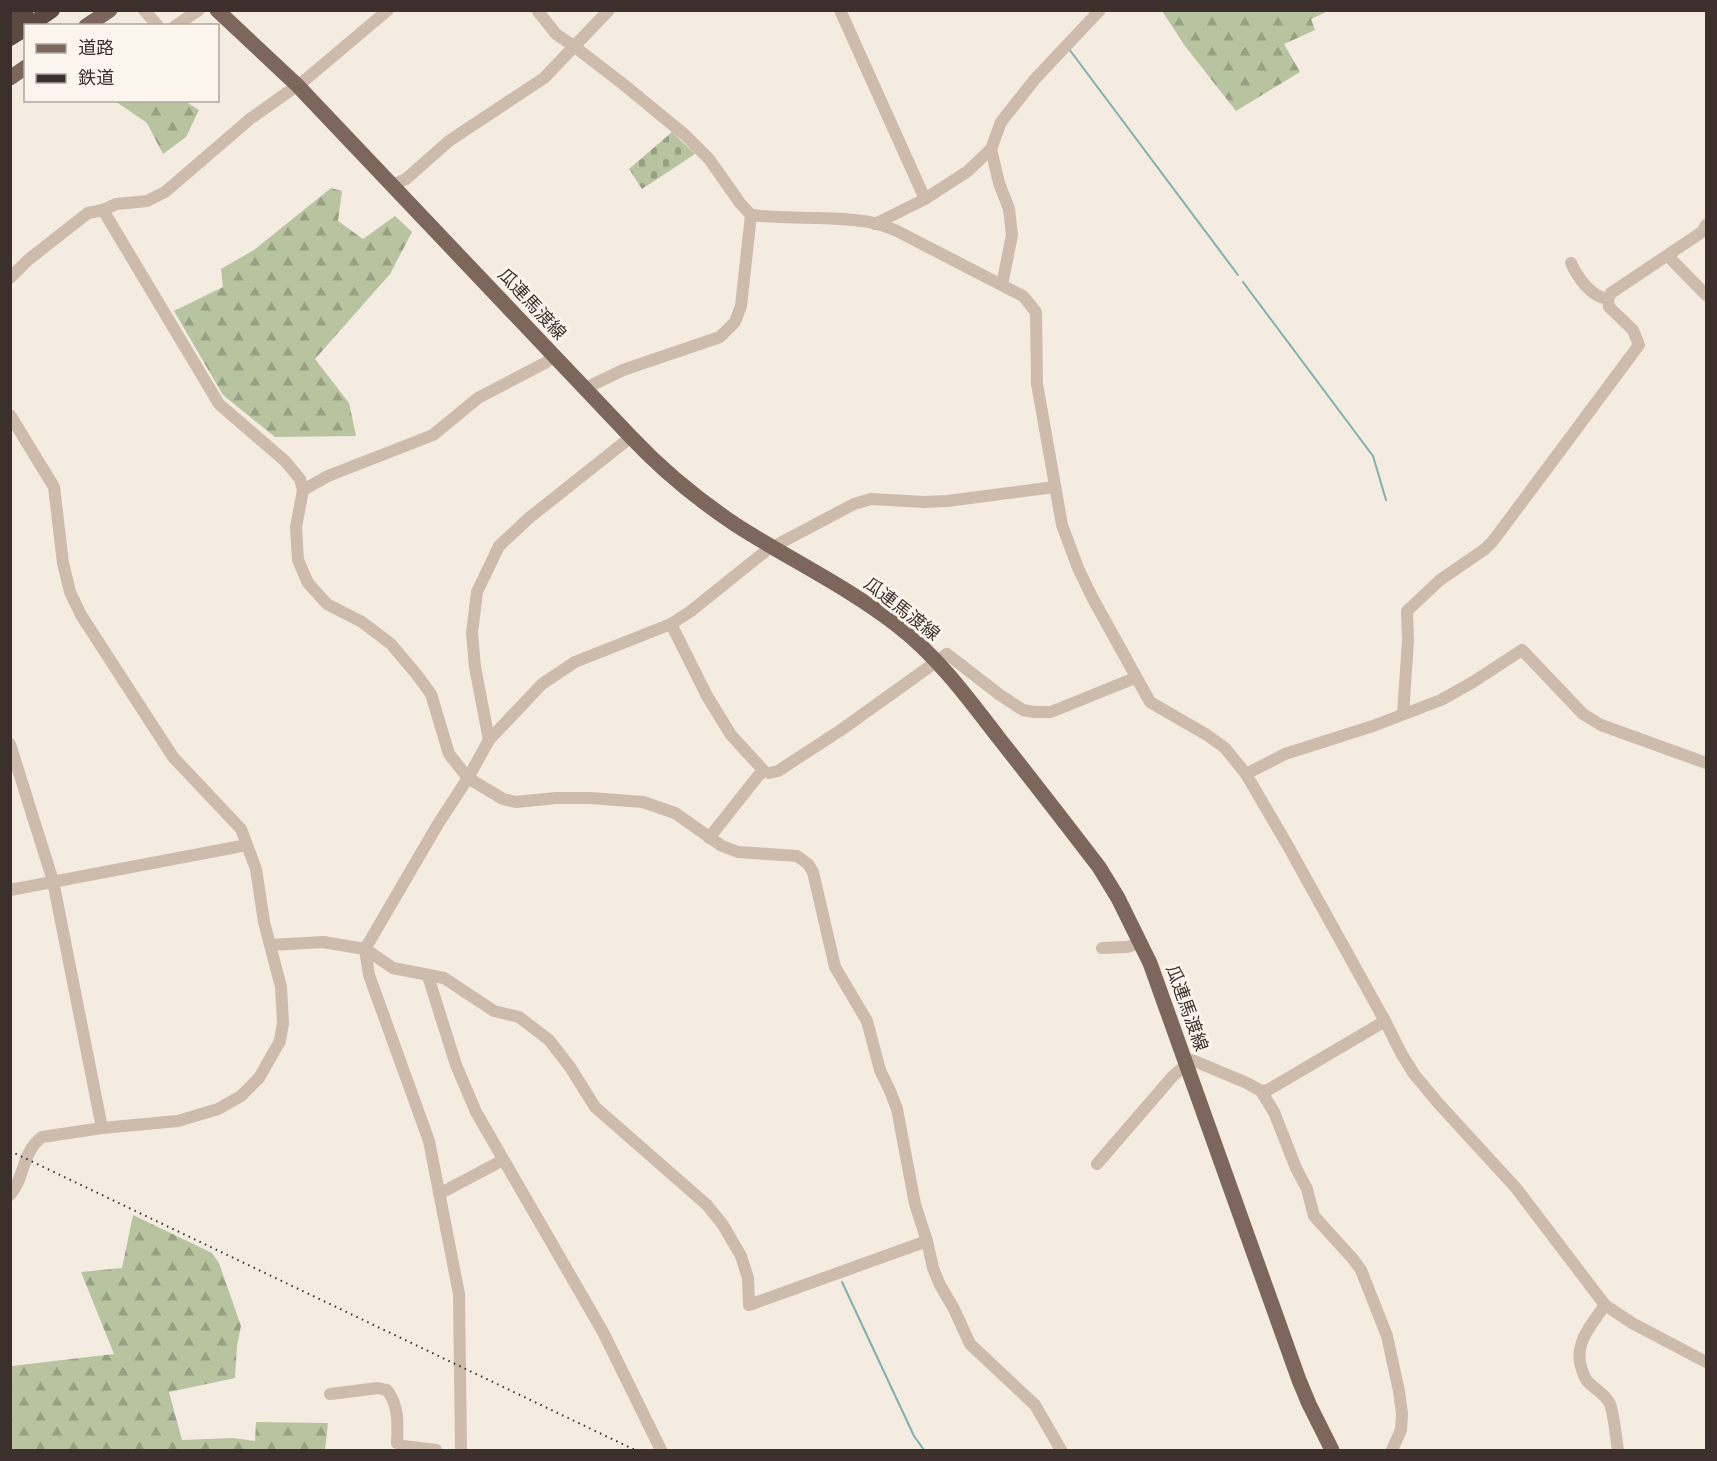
<svg xmlns="http://www.w3.org/2000/svg" width="1717" height="1461" font-family="'Asap Condensed','Noto Sans JP',sans-serif">
	<defs>
		<pattern id="forest-firs" width="22" height="20" patternUnits="userSpaceOnUse" patternTransform="scale(1.5)"><rect width="22" height="20" fill="#b8c4a0"/><path d="M5 1l3.5 6h-7zM16 11l3.5 6h-7z" fill="#97a083"/></pattern>
		<pattern id="cemetery-stones" width="16" height="16" patternUnits="userSpaceOnUse" patternTransform="scale(1.5)"><rect width="16" height="16" fill="#b8c4a0"/><path d="M2 7V4a2 2 0 0 1 4 0v3zM10 15v-3a2 2 0 0 1 4 0v3z" fill="#97a083"/></pattern>
	</defs>
	<rect width="100%" height="100%" fill="#f4ebe1"/>
	<g fill="url(#forest-firs)">
		<path d="M 1162,11 L 1328,11 L 1311,19 L 1315,30 L 1284,44 L 1300,72 L 1236,111 L 1185,46 Z"/>
		<path d="M 115,101 L 185,101 L 199,110 L 186,137 L 163,154 L 147,123 Z"/>
		<path d="M 331,188 L 342,191 L 338,221 L 363,239 L 395,216 L 412,232 L 390,274 L 315,359 L 349,403 L 356,436 L 275,437 L 223,395 L 174,311 L 223,287 L 221,269 L 254,250 Z"/>
		<path d="M 133,1215 L 212,1253 L 219,1263 L 241,1326 L 237,1346 L 235,1378 L 169,1392 L 182,1440 L 233,1438 L 255,1441 L 256,1422 L 328,1423 L 325,1450 L 11,1450 L 12,1366 L 114,1354 L 81,1272 L 122,1268 Z"/>
	</g>
	<path fill="url(#cemetery-stones)" d="M 672,132 L 695,154 L 642,189 L 629,169 Z"/>
	<g fill="none" stroke-linecap="round" stroke-linejoin="round">
		<g stroke="#7fb0b2" stroke-width="2">
			<path d="M 1069,49 L 1238,275"/>
			<path d="M 1243,282 L 1373,456 L 1386,500"/>
			<path d="M 842,1282 L 914,1436 L 924,1450"/>
		</g>
		<g stroke="#cdbbac" stroke-width="12">
			<path d="M 144,10 L 158,26"/>
			<path d="M 537,10 L 556,34 L 575,47 L 623,84 L 685,135 L 709,159 L 740,203 L 751,215 C 792,220 834,215 874,223 C 882,225 890,228 897,231 L 1023,296 L 1036,312 L 1037,384 L 1062,525 L 1078,568 L 1092,597 L 1150,702 L 1207,735 L 1225,748 L 1246,774 L 1288,846 L 1385,1021 L 1401,1053 L 1414,1074 L 1439,1104 L 1516,1188 L 1605,1305 L 1632,1323 L 1706,1362"/>
			<path d="M 840,10 L 925,199"/>
			<path d="M 175,26 L 199,10"/>
			<path d="M 991,149 L 999,183 L 1009,209 L 1012,235 L 1002,285"/>
			<path d="M 392,185 L 406,179 L 449,141 L 544,78 L 609,10"/>
			<path d="M 103,210 L 219,404 L 285,461 L 300,479 L 303,490 L 296,527 L 298,560 L 308,583 L 327,604 L 362,622 L 391,644 L 417,675 L 431,694 L 449,754 L 468,778 L 503,799 L 516,802 L 556,798 L 590,798 L 643,802 L 675,813 L 722,846 L 738,852 L 797,856 L 808,864 L 813,872 L 835,967 L 867,1021 L 880,1070 L 890,1091 L 897,1109 L 915,1204 L 927,1241 L 933,1268 L 940,1285 L 954,1309 L 970,1344 L 1035,1405 L 1061,1450"/>
			<path d="M 875,224 L 925,199 L 968,171 L 991,149 L 1001,122 L 1035,79 L 1100,10"/>
			<path d="M 1668,256 L 1706,295"/>
			<path d="M 1571,263 C 1578,278 1591,297 1608,299"/>
			<path d="M 10,278 L 28,260 L 88,213 L 103,210 L 116,204 L 147,201 L 165,192 L 250,119 L 305,80 L 388,10"/>
			<path d="M 584,388 L 590,386 L 623,370 L 720,337 L 735,322 L 741,306 L 751,215"/>
			<path d="M 10,415 L 54,487 L 63,563 L 70,592 L 81,615 L 173,757 L 241,829 L 256,869 L 264,922 L 281,987 L 283,1023 L 280,1041 L 259,1078 L 241,1096 L 218,1109 L 178,1121 L 102,1128 L 42,1137 C 21,1153 26,1176 10,1195"/>
			<path d="M 303,490 L 328,476 L 433,435 L 478,398 L 545,363 L 554,356"/>
			<path d="M 671,624 L 707,696 L 731,735 L 764,771 L 769,773 L 778,771 L 841,730 L 947,654 L 1000,695 L 1023,710 L 1034,712 L 1051,712 L 1135,678"/>
			<path d="M 1403,714 L 1408,641 L 1407,611 L 1440,580 L 1485,549 L 1493,541 L 1639,345 L 1633,330 L 1609,307 L 1608,299 L 1611,293 L 1702,232 L 1706,225"/>
			<path d="M 489,740 L 475,667 L 472,633 L 477,592 L 499,546 L 529,518 L 631,437"/>
			<path d="M 10,744 L 53,881 L 102,1128"/>
			<path d="M 1246,774 L 1285,754 L 1373,726 L 1441,700 L 1473,682 L 1522,650 L 1583,714 L 1601,725 L 1706,763"/>
			<path d="M 709,838 L 758,776 L 764,771"/>
			<path d="M 10,890 L 247,845"/>
			<path d="M 271,945 L 323,942 L 365,949 L 393,968 L 444,978 L 494,1011 L 519,1017 L 549,1040 L 570,1067 L 595,1107 L 707,1205 L 723,1225 L 741,1256 L 748,1278 L 749,1305 L 927,1241"/>
			<path d="M 1102,948 L 1127,947 L 1141,943"/>
			<path d="M 428,976 L 456,1065 L 476,1112 L 603,1332 L 661,1450"/>
			<path d="M 1261,1091 L 1268,1090 L 1385,1021"/>
			<path d="M 1097,1164 L 1173,1076 L 1192,1060 L 1247,1083 L 1261,1091 L 1274,1112 L 1296,1168 L 1307,1189 L 1314,1216 L 1353,1259 L 1361,1270 L 1387,1336 L 1399,1391 L 1402,1414 L 1401,1430 L 1392,1450"/>
			<path d="M 439,1194 L 503,1160"/>
			<path d="M 1605,1305 C 1593,1323 1576,1340 1580,1363 C 1582,1370 1583,1375 1587,1381 C 1594,1389 1605,1393 1610,1404 C 1614,1415 1616,1438 1618,1450"/>
			<path d="M 330,1394 L 378,1388 L 387,1390 C 399,1406 398,1423 397,1443 L 403,1446 L 436,1450"/>
			<path d="M 461,1450 L 459,1294 L 429,1141 L 369,975 L 365,949 L 438,824 L 468,778 L 489,740 L 542,684 L 575,662 L 671,624 L 691,611 L 767,550 L 854,504 L 871,499 L 924,502 L 947,501 L 1055,487"/>
		</g>
		<g stroke="#7d675c" stroke-width="15">
			<path d="M 217,10 L 297,85 L 631,437 C 663,471 697,499 736,525 C 789,559 848,587 898,626 C 938,657 968,698 998,737 C 1032,780 1066,824 1099,867 L 1118,898 L 1150,963 L 1299,1380 L 1309,1404 L 1332,1450"/>
			<path d="M 86,26 L 110,10"/>
			<path d="M 10,78 L 26,67"/>
		</g>
		<g stroke="#5c4a42" stroke-width="16">
			<path d="M 10,21 L 26,10"/>
			<path d="M 29,26 L 52,10"/>
			<path d="M 10,38 L 26,28"/>
		</g>
		<path stroke="#3b302b" stroke-width="2" stroke-dasharray="1.5 4.5" stroke-linecap="butt" d="M 10,1151 L 635,1450"/>
	</g>
	<g text-anchor="middle" stroke-width="6" stroke-linejoin="round" paint-order="stroke">
		<g font-size="18" fill="#3b302b" stroke="#fbf5ee">
			<text transform="translate(532 304) rotate(47)" y="6">瓜連馬渡線</text>
			<text transform="translate(902 609) rotate(38)" y="6">瓜連馬渡線</text>
			<text transform="translate(1187 1008) rotate(70)" y="6">瓜連馬渡線</text>
		</g>
	</g>
	<rect width="1717" height="1461" fill="none" stroke="#3b302b" stroke-width="24"/>
	<rect x="24" y="24" width="195" height="78" fill="#fbf5ee" stroke="#aea6a0" stroke-width="1.5"/>
	<rect x="36" y="44" width="30" height="9" fill="#7d675c" stroke="#aea6a0" stroke-width="1.5"/>
	<text x="78" y="54" font-size="18" fill="#3b302b">道路</text>
	<rect x="36" y="74" width="30" height="9" fill="#3b302b" stroke="#aea6a0" stroke-width="1.5"/>
	<text x="78" y="84" font-size="18" fill="#3b302b">鉄道</text>
</svg>
